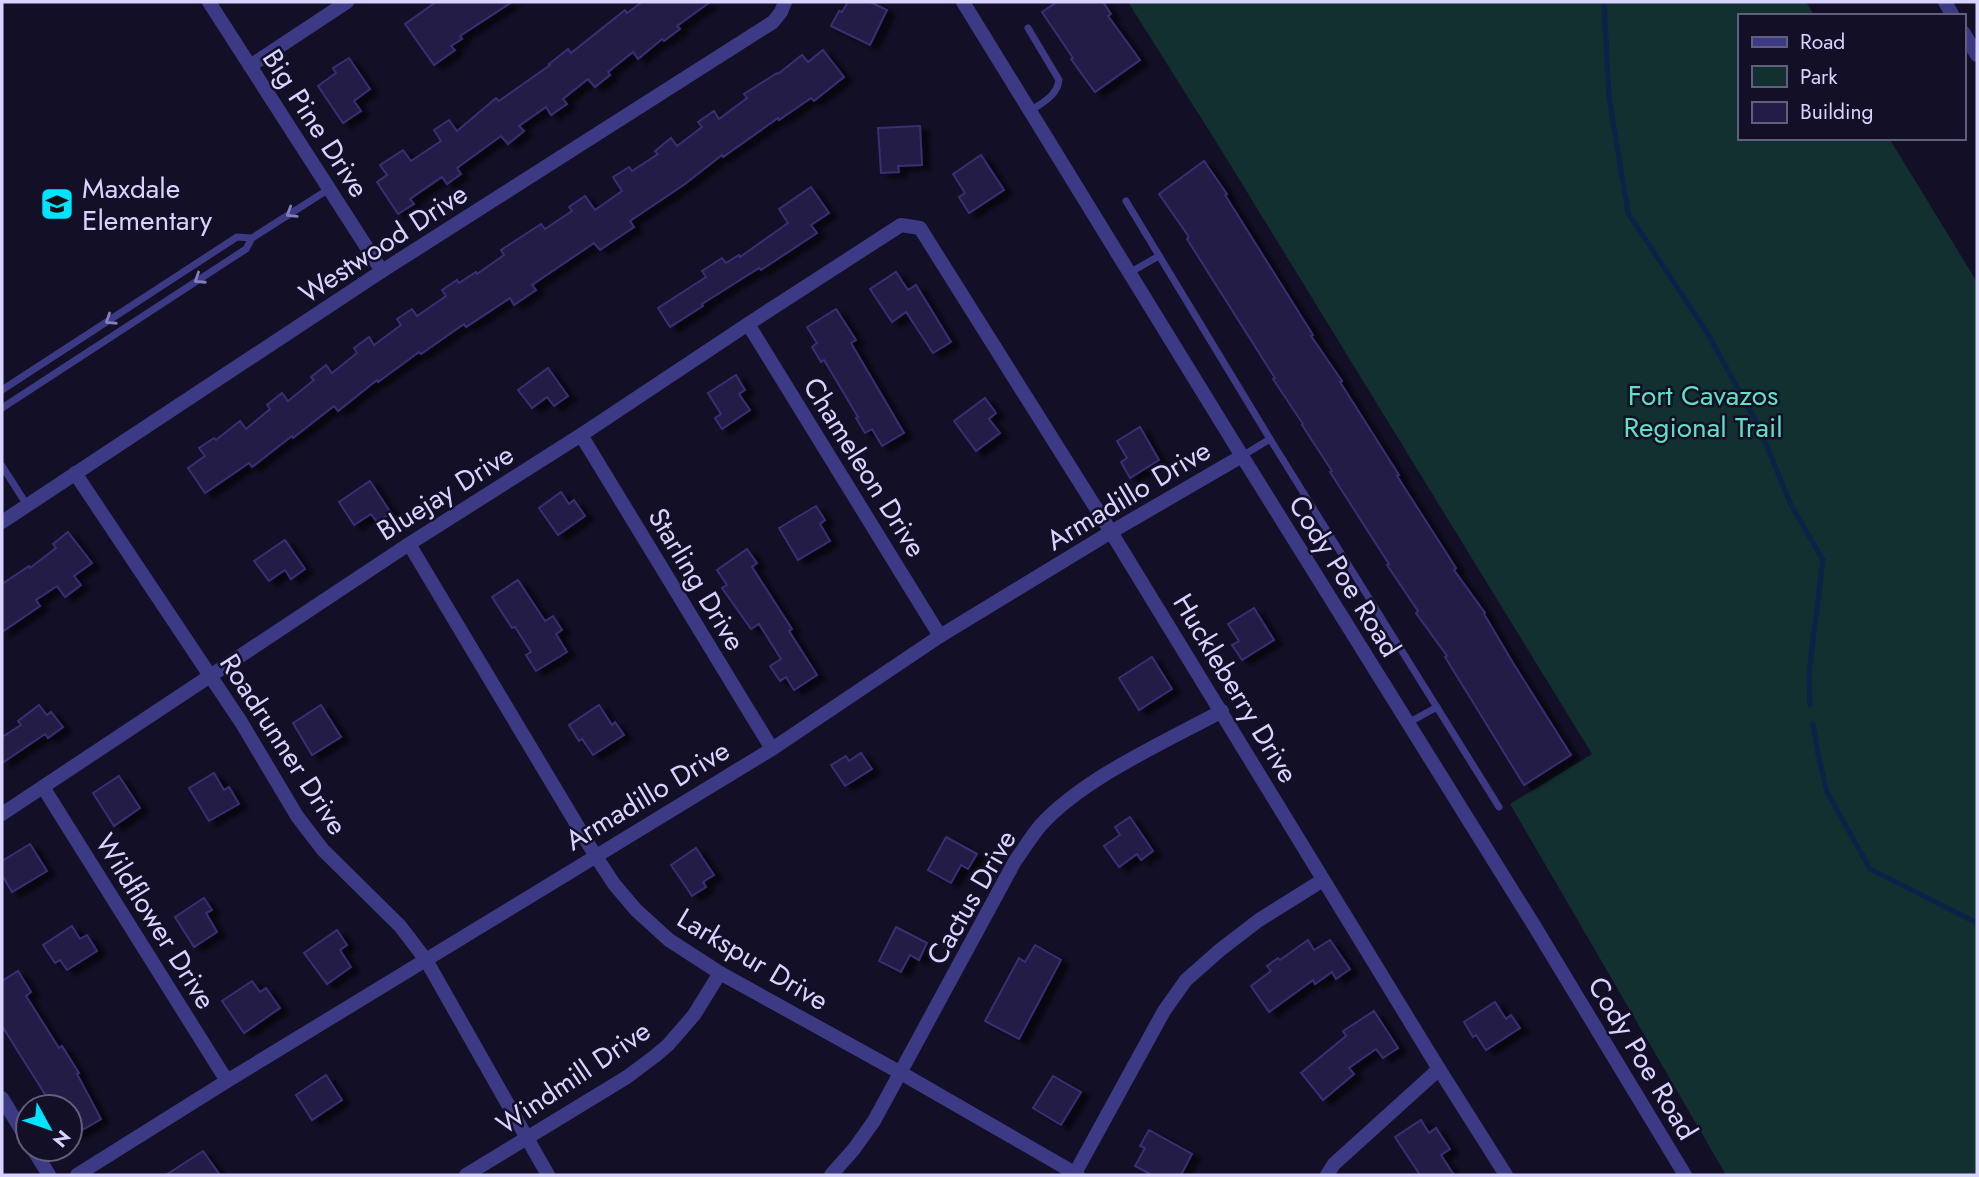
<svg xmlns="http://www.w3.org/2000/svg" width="1979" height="1177" font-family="Jost,sans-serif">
	<defs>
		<filter id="shadow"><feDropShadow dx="8" dy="4.5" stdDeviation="2" flood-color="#0009"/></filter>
	</defs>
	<rect width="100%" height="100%" fill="#130f26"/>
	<path fill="#12302f" d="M 1128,2 L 1806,2 L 1815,16 L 1739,16 L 1739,138 L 1889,138 L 1977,282 L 1977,1175 L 1726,1175 L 1510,804 L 1592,754 L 1220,148 Z"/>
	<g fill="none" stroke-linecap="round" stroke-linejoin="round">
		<g stroke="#0c2248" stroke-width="5">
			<path d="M 1604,2 L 1609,97 L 1628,213 L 1708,334 L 1759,427 L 1791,505 L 1823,560 L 1809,672 L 1810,705"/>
			<path d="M 1813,724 L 1818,754 L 1827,792 L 1870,869 L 1977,923"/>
		</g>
	</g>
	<g fill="#241b47" stroke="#3b2d73" stroke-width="2" filter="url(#shadow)">
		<path d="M 436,2 L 512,2 L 460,36 L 462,39 L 451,46 L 455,50 L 434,65 L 405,24 Z"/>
		<path d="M 642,2 L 710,2 L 677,26 L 680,29 L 664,41 L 662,39 L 638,59 L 633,52 L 608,72 L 610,75 L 595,87 L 588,79 L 563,99 L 567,104 L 551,115 L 546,107 L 519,126 L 524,131 L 508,144 L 501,136 L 457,168 L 461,174 L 447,184 L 442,177 L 410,199 L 414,204 L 398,214 L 377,182 L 387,175 L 380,165 L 403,150 L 411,161 L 441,141 L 434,130 L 449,120 L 457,131 L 496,98 L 499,101 L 550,65 L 549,64 L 568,49 L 571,53 L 625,10 L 627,13 Z"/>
		<path d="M 848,2 L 870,2 L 887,10 L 870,45 L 831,26 L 839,11 L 842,12 Z"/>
		<path d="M 1057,2 L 1103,2 L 1111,14 L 1108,16 L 1140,60 L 1095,92 L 1071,59 L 1073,58 L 1042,12 Z"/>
		<path d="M 823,50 L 844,77 L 814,101 L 811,98 L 779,120 L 778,118 L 723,157 L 722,155 L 685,184 L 630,221 L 634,227 L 600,250 L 594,243 L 532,285 L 536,290 L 514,305 L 510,298 L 466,327 L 464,324 L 421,354 L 419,352 L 378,382 L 377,380 L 338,411 L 334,406 L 293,438 L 292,436 L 252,467 L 249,463 L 205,493 L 188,468 L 205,456 L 199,448 L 214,438 L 216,440 L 240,421 L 246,429 L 270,409 L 267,405 L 282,393 L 288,401 L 314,380 L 311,377 L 326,365 L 332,373 L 357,353 L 354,348 L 369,337 L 374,345 L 401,325 L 397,319 L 412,309 L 417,316 L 446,296 L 442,290 L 457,280 L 459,283 L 476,272 L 477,274 L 504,255 L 501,250 L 541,224 L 545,229 L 572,211 L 569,207 L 585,196 L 595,210 L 622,191 L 613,177 L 629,167 L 632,171 L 658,154 L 655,151 L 671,138 L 677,146 L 702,127 L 698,122 L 714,111 L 719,119 L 747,98 L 744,94 L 777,73 L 778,74 L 802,55 L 808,62 Z"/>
		<path d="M 349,58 L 370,89 L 354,101 L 361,111 L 343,123 L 318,86 L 336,73 L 333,68 Z"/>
		<path d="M 920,126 L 922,165 L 898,166 L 899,172 L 881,173 L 878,128 Z"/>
		<path d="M 981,155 L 1004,190 L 969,213 L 959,197 L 965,193 L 953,174 Z"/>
		<path d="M 1204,161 L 1227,194 L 1225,195 L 1313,335 L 1311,336 L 1342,381 L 1340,382 L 1399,475 L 1397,476 L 1456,568 L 1454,570 L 1485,613 L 1484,614 L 1513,663 L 1571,755 L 1524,785 L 1445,657 L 1447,656 L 1416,613 L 1418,611 L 1387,565 L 1389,564 L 1330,472 L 1332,471 L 1302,425 L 1303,424 L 1273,379 L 1275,378 L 1187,239 L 1189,237 L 1159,194 Z"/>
		<path d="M 811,187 L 829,213 L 811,225 L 817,233 L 761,270 L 759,268 L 702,304 L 703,306 L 670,327 L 658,308 L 706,277 L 702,271 L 722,258 L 726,263 L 739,255 L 740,257 L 788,223 L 779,209 Z"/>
		<path d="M 896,272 L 908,290 L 916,285 L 951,342 L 933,353 L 906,312 L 892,322 L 870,289 Z"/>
		<path d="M 836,309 L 856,340 L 851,343 L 904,433 L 882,446 L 872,429 L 865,433 L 856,418 L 858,417 L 824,360 L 821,362 L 812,347 L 817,343 L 807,327 Z"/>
		<path d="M 548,368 L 568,396 L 554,406 L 547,397 L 532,408 L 518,390 Z"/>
		<path d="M 736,375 L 745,390 L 739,394 L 750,410 L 722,429 L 715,418 L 721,414 L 708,393 Z"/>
		<path d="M 985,398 L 996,413 L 989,419 L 1000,433 L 976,451 L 954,421 Z"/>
		<path d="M 1140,427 L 1159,460 L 1130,478 L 1121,462 L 1127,458 L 1117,441 Z"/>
		<path d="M 370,481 L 391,513 L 377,522 L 371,514 L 354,525 L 339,502 Z"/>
		<path d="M 561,492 L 569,504 L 574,500 L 585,516 L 558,535 L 539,508 Z"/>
		<path d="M 816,506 L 825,520 L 820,524 L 830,541 L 798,560 L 779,528 Z"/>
		<path d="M 68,532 L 92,563 L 74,576 L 81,585 L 65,597 L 57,586 L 36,600 L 40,606 L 2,632 L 2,584 L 29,566 L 30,568 L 56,548 L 53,544 Z"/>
		<path d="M 285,540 L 305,569 L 291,579 L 285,570 L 269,581 L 254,561 Z"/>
		<path d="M 747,549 L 757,563 L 752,567 L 792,629 L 789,631 L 817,675 L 794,690 L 786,677 L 780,681 L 770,666 L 781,659 L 759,624 L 751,629 L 722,588 L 727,585 L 717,570 Z"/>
		<path d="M 518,580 L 545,621 L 553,616 L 562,630 L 556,634 L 567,652 L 536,671 L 526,655 L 531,652 L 515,627 L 512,628 L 492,597 Z"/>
		<path d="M 1254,608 L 1274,640 L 1242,660 L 1232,645 L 1239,641 L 1228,624 Z"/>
		<path d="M 1152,657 L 1172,689 L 1139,710 L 1119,678 Z"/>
		<path d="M 39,705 L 47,715 L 51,712 L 63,727 L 48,738 L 45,734 L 2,763 L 2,737 L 21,725 L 18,721 Z"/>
		<path d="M 321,705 L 341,737 L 312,755 L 293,723 Z"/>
		<path d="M 599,705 L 612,725 L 615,722 L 624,735 L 593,755 L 582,739 L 579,741 L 569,725 Z"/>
		<path d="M 861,753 L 872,769 L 845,786 L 831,765 L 846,756 L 849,761 Z"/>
		<path d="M 214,773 L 224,790 L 229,787 L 239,804 L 209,821 L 189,788 Z"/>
		<path d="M 119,776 L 140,808 L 114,826 L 93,793 Z"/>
		<path d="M 1130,817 L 1153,851 L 1141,860 L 1137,854 L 1119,867 L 1104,846 L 1120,835 L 1115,827 Z"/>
		<path d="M 946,837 L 977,854 L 968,869 L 961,865 L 951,883 L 928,870 Z"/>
		<path d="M 30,844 L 47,871 L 12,892 L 2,875 L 2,861 Z"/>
		<path d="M 696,848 L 714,875 L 703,882 L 706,887 L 692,896 L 671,865 Z"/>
		<path d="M 204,898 L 212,910 L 206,913 L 217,932 L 194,947 L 175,917 Z"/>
		<path d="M 72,926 L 80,939 L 87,935 L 97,951 L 67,970 L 60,960 L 55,963 L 43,945 Z"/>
		<path d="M 896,927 L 927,943 L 919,960 L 910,955 L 901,972 L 879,961 Z"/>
		<path d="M 337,930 L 347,945 L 340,950 L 351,967 L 327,984 L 304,953 Z"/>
		<path d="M 1308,940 L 1314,950 L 1330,940 L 1350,969 L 1336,979 L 1332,972 L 1315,984 L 1313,980 L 1269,1012 L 1251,986 L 1271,971 L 1267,966 L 1278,958 L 1280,960 Z"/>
		<path d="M 1035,945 L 1061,960 L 1019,1039 L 985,1021 L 1019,958 L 1025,962 Z"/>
		<path d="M 18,971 L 31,992 L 26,996 L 59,1048 L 62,1046 L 79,1073 L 77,1074 L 101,1119 L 70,1137 L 70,1107 L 53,1107 L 2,1026 L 2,981 Z"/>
		<path d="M 252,981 L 260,992 L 266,988 L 280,1008 L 244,1033 L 222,1001 Z"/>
		<path d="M 1495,1002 L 1506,1019 L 1511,1015 L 1520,1028 L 1486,1050 L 1476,1035 L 1473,1037 L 1464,1022 Z"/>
		<path d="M 1374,1011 L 1398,1048 L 1383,1058 L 1376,1049 L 1349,1068 L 1354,1074 L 1323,1100 L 1301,1073 L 1346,1036 L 1343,1031 Z"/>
		<path d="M 326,1075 L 342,1100 L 312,1120 L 296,1095 Z"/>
		<path d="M 1053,1076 L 1081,1092 L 1061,1125 L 1033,1108 Z"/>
		<path d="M 1421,1120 L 1429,1133 L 1436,1128 L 1450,1149 L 1441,1155 L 1454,1175 L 1420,1175 L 1395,1137 Z"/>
		<path d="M 1149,1130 L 1192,1154 L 1181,1175 L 1152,1175 L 1135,1166 L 1145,1148 L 1140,1146 Z"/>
		<path d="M 203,1151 L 220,1175 L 166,1175 Z"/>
	</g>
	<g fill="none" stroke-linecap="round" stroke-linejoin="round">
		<g stroke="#3d3a85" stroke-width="7">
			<path d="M 1028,28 L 1059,80 C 1057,96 1042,103 1030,111"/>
			<path d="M 1126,201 L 1270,439"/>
			<path d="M 1129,273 L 1159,256"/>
			<path d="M 2,390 L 237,237 L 252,238"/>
			<path d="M 2,408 L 246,249 L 252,238 L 329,189"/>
			<path d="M 1242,456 L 1270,439 L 1499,807"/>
			<path d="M 2,466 L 27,505"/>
			<path d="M 1408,723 L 1437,707"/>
		</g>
		<g stroke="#3d3a85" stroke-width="14">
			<path d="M 209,2 L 382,271"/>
			<path d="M 963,2 L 1242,456 L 1535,927 L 1685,1175"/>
			<path d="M 1945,2 L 1953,16"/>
			<path d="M 1963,32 L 1977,55"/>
			<path d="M 250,66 L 347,2"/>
			<path d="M 748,324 L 940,636"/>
			<path d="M 581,435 L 772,749"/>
			<path d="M 75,473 L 241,722 L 297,816 L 323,850 L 400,926 L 426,960 L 548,1175"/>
			<path d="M 2,522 L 382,271 L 773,22 L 781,12 L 785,2"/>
			<path d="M 409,544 L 595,855 L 614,884 L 636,910 L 669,940 L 720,973 L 901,1073 L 1078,1175"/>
			<path d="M 43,787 L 227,1081"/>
			<path d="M 2,814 L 409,544 L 581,435 L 748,324 L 901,225 L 920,228 L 1111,532 L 1439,1069 L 1506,1175"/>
			<path d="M 2,1098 L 28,1141"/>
			<path d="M 33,1149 L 49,1175"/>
			<path d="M 77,1175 L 227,1081 L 772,749 L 940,636 L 1111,532 L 1242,456"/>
			<path d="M 466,1175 L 627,1077 L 655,1056 L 668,1045 L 694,1015 L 720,973"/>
			<path d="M 831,1175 L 854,1149 L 874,1121 L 1015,861 C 1023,850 1031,837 1040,826 C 1083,778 1165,742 1222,711"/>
			<path d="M 1074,1175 L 1164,1011 L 1186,980 L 1220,950 L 1259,920 L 1323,880"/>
			<path d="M 1327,1175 L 1334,1164 L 1439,1069"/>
		</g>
	</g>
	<defs><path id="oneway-chevron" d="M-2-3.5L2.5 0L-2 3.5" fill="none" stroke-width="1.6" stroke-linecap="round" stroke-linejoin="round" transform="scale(1.75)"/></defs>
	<g stroke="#837fbc">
		<use href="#oneway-chevron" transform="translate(291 213) rotate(148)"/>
		<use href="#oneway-chevron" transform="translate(199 279) rotate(147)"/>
		<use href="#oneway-chevron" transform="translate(110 320) rotate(147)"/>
	</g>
	<defs>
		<symbol id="school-square" viewBox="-11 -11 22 22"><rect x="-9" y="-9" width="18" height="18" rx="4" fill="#00e5ff" stroke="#130f26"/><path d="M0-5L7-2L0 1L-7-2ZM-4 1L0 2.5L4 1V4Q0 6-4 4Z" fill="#111"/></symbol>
	</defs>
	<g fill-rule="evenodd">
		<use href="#school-square" x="38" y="185" width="38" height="38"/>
	</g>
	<g text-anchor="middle" stroke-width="5" stroke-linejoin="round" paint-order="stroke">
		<g font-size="28" fill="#d9d4ff" stroke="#130f26">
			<text transform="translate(316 123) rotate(57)" y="10">Big Pine Drive</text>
			<text transform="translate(383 243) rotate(-33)" y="10">Westwood Drive</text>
			<text transform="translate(865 467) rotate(58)" y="10">Chameleon Drive</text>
			<text transform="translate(445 492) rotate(-32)" y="10">Bluejay Drive</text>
			<text transform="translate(1128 495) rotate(-31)" y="10">Armadillo Drive</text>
			<text transform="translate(1345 576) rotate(58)" y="10">Cody Poe Road</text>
			<text transform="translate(697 579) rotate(59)" y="10">Starling Drive</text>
			<text transform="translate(1236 688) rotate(59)" y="10">Huckleberry Drive</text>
			<text transform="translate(284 744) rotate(57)" y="10">Roadrunner Drive</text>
			<text transform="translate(647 795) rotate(-31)" y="10">Armadillo Drive</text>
			<text transform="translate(971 897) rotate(-60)" y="10">Cactus Drive</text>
			<text transform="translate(156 921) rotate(58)" y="10">Wildflower Drive</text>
			<text transform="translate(753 959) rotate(31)" y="10">Larkspur Drive</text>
			<text transform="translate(1643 1058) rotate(59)" y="10">Cody Poe Road</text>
			<text transform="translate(573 1077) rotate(-34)" y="10">Windmill Drive</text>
		</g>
		<g font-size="28" fill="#d9d4ff" stroke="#130f26" text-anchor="start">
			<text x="82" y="198">Maxdale<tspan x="82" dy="32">Elementary</tspan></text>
		</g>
		<g font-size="28" fill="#5fe0c0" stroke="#130f26">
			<text x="1703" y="405">Fort Cavazos<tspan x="1703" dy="32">Regional Trail</tspan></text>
		</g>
	</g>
	<rect width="1979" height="1177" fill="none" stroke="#d9d4ff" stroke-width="7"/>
	<rect x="1738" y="14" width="228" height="126" fill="#130f26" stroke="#625e7d" stroke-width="2"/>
	<rect x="1752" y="37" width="35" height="10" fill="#3d3a85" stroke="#625e7d" stroke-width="2"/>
	<text x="1800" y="49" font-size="21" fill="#d9d4ff">Road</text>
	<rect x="1752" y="66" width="35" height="21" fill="#12302f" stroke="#625e7d" stroke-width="2"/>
	<text x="1800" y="84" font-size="21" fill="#d9d4ff">Park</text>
	<rect x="1752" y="102" width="35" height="21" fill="#241b47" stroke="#625e7d" stroke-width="2"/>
	<text x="1800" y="119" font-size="21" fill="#d9d4ff">Building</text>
	<g transform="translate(49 1128) rotate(130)"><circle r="33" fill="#130f26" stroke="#625e7d" stroke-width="2"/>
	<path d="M0-5L12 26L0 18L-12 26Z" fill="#00e5ff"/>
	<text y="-10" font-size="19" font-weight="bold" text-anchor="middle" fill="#d9d4ff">N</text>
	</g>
</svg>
